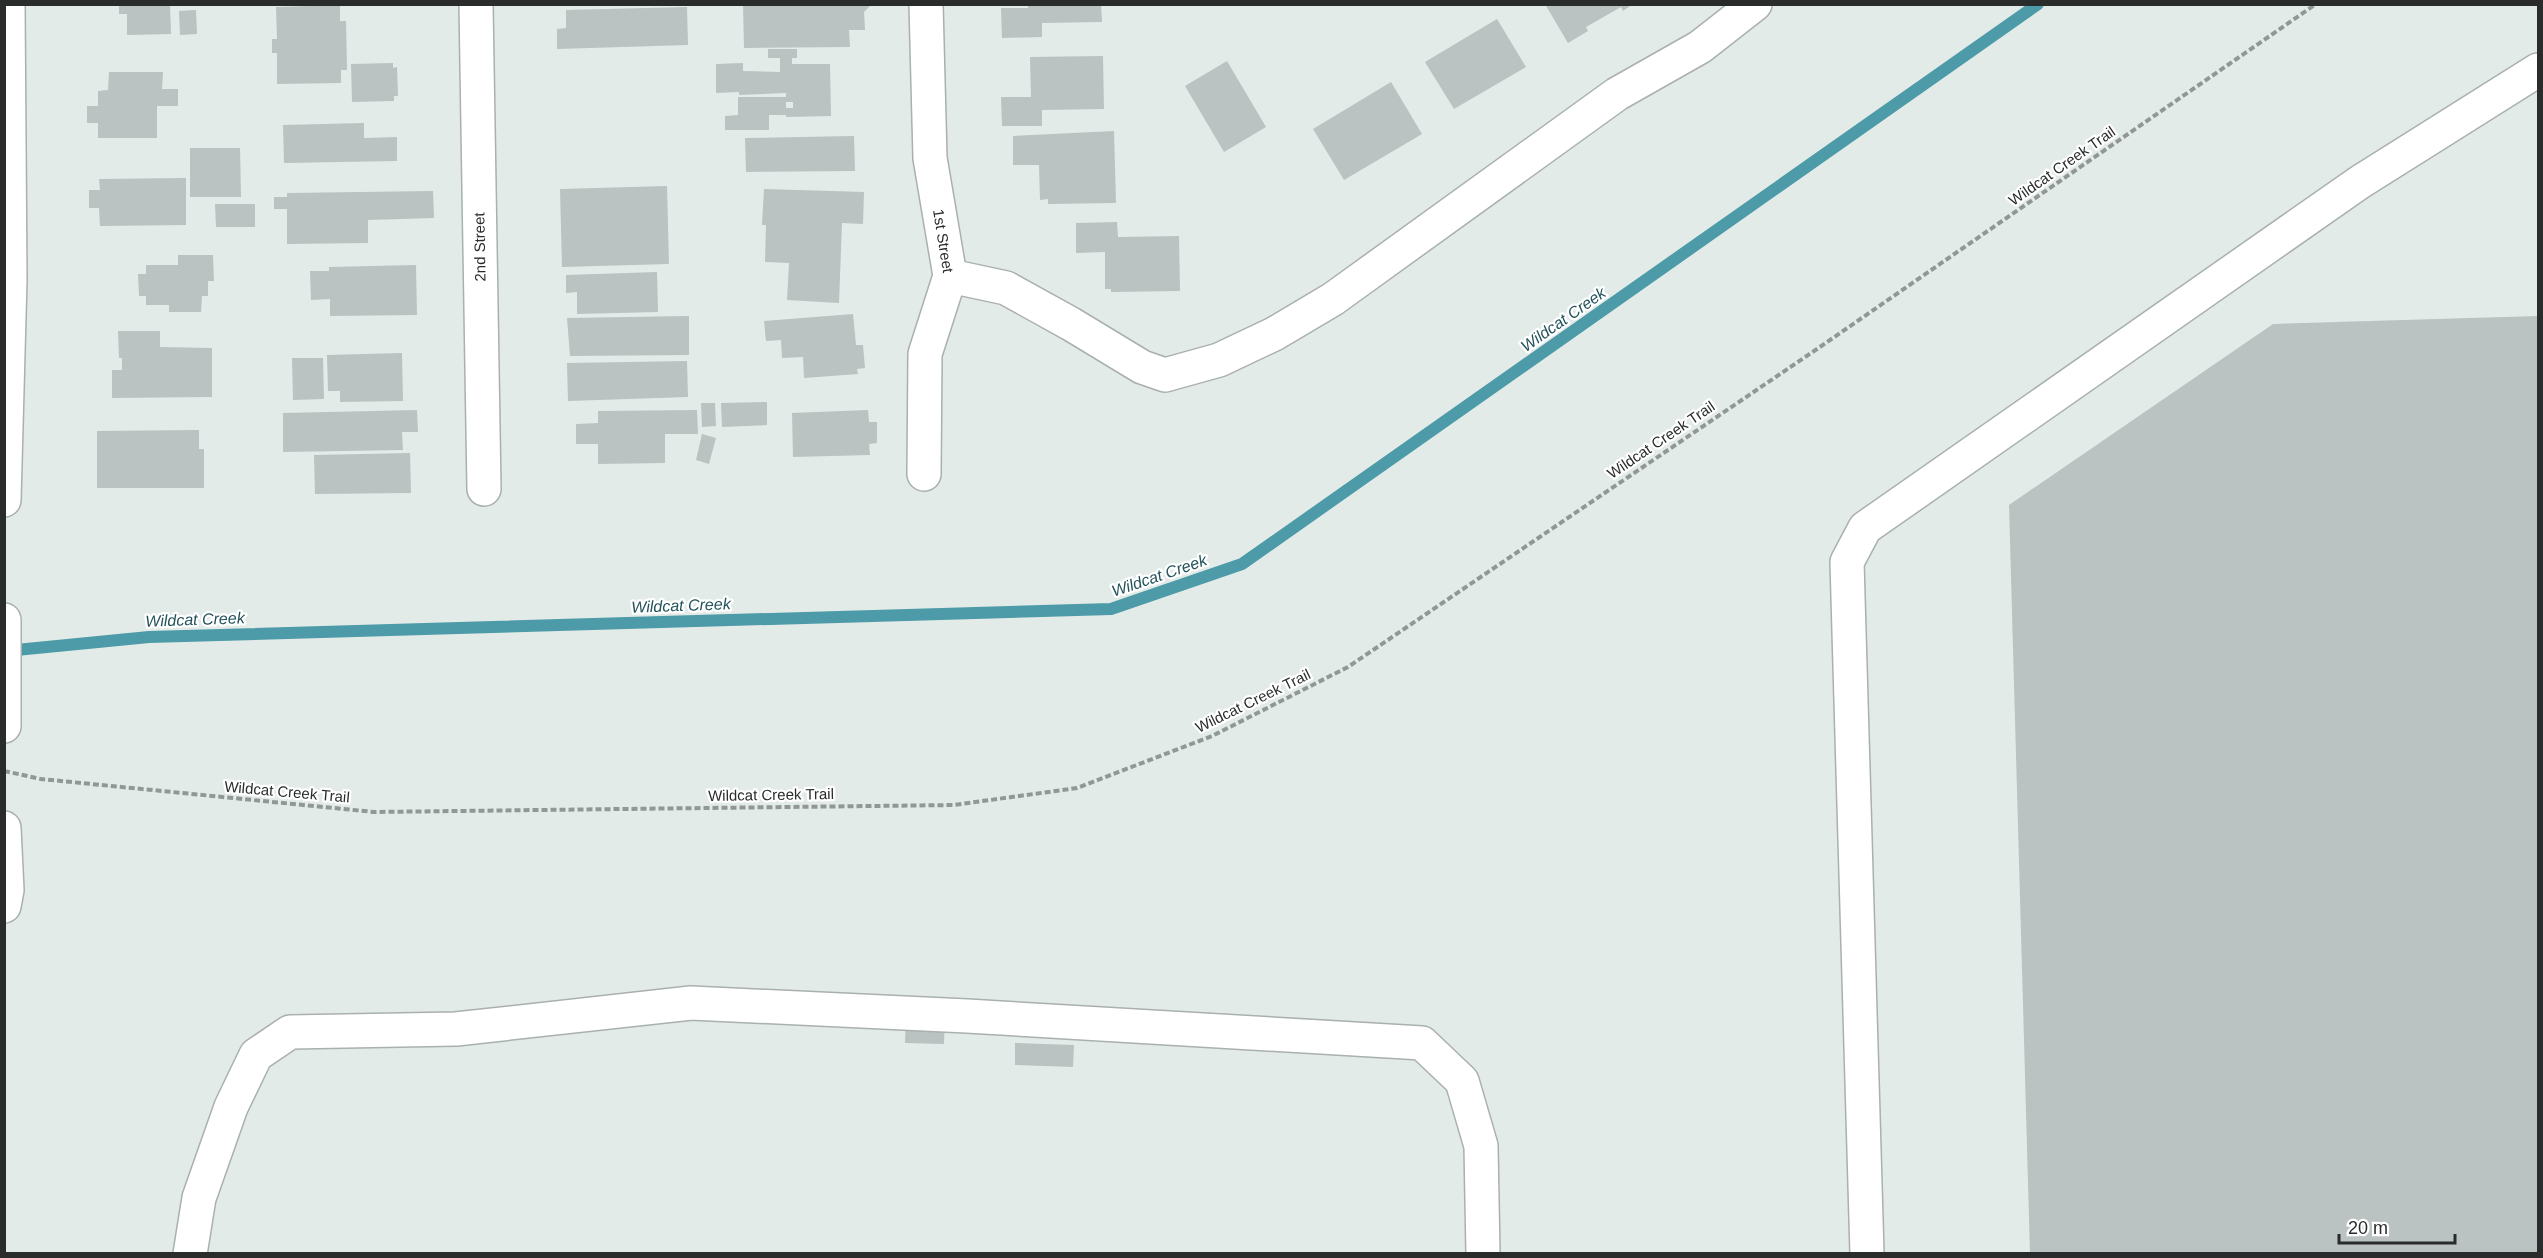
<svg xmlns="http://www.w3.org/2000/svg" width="2543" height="1258" font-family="Helvetica,sans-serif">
	<rect width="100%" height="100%" fill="#e3ebe8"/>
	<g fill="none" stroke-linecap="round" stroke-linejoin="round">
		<path stroke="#4d9ba8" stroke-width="12" d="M 6,651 L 149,637 L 1111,609 L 1242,564 L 2038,4"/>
	</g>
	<g fill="#bac2c2" fill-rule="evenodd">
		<path d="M 119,4 L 170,4 L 171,34 L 127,35 L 127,14 L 119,14 Z"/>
		<path d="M 743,4 L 872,4 L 864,12 L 865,30 L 849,30 L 850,47 L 744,48 Z"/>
		<path d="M 1028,4 L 1101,4 L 1102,22 L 1042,23 L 1042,37 L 1002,38 L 1001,8 L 1028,8 Z"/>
		<path d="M 1545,4 L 1633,4 L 1623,11 L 1621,7 L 1586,27 L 1588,31 L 1568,43 Z"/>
		<path d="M 340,5 L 340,21 L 346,21 L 347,70 L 341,70 L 341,83 L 277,84 L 277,53 L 272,53 L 272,39 L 277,39 L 276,7 Z"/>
		<path d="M 687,7 L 688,45 L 557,49 L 557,29 L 566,28 L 566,10 Z"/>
		<path d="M 196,10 L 197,34 L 180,35 L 179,11 Z"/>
		<path d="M 1497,19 L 1526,67 L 1454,109 L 1425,62 Z"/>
		<path d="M 768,49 L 797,49 L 797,58 L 792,58 L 792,64 L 830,64 L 831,116 L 786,117 L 786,115 L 769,115 L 769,130 L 725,130 L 725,116 L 738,115 L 738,97 L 786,97 L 786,93 L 739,95 L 739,92 L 716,93 L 716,64 L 743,63 L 743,71 L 780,72 L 780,58 L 768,58 ZM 786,102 L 793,102 L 793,108 L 786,108 Z"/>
		<path d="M 1103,56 L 1104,109 L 1042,110 L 1042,126 L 1002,126 L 1001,97 L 1031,97 L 1030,57 Z"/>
		<path d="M 1227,61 L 1266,127 L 1224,152 L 1185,86 Z"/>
		<path d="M 393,63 L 393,68 L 397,67 L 398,96 L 394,96 L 394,101 L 352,102 L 351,64 Z"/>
		<path d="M 109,72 L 163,72 L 162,89 L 178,89 L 178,106 L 157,106 L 157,138 L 98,138 L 98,123 L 87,123 L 87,106 L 98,106 L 98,91 L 108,90 Z"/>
		<path d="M 1391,82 L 1422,134 L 1344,180 L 1313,129 Z"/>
		<path d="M 364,123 L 364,138 L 397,137 L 397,161 L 284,163 L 283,125 Z"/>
		<path d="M 1114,131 L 1116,203 L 1048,204 L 1048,199 L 1040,200 L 1039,165 L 1013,165 L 1013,136 Z"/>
		<path d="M 854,136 L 855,171 L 746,172 L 745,138 Z"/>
		<path d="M 190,148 L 240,148 L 241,197 L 190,197 Z"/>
		<path d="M 186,178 L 186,225 L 100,226 L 99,208 L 89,208 L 89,190 L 100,190 L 99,179 Z"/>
		<path d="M 667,186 L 669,264 L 562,267 L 560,189 Z"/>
		<path d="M 764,189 L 864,192 L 863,224 L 842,223 L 839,303 L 787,300 L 789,263 L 765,262 L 766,225 L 762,225 Z"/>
		<path d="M 433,191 L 434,218 L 368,220 L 368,243 L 287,244 L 287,209 L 274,209 L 274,197 L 287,197 L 287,193 Z"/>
		<path d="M 215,204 L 255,204 L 255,227 L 216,227 Z"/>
		<path d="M 1117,222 L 1118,237 L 1179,236 L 1180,291 L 1111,292 L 1111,289 L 1105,289 L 1105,252 L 1076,253 L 1076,223 Z"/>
		<path d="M 178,255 L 213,255 L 214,281 L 208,281 L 208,296 L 202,296 L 201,312 L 169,312 L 169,305 L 146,305 L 146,296 L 139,296 L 138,274 L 146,274 L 146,265 L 178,265 Z"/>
		<path d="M 416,265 L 417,315 L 330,316 L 330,299 L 311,300 L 310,271 L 329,271 L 329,267 Z"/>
		<path d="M 657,272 L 658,312 L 577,314 L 577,292 L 566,293 L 566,275 Z"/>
		<path d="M 853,314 L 856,345 L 863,345 L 865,368 L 857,369 L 858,374 L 804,378 L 803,357 L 782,358 L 781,340 L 766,341 L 764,321 Z"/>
		<path d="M 689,316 L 689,355 L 570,356 L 567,318 Z"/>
		<path d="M 2538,316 L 2538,1254 L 2030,1254 L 2009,505 L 2273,324 Z"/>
		<path d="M 118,331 L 160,331 L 160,347 L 212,348 L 212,397 L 112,398 L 112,370 L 122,370 L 122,358 L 119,358 Z"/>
		<path d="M 402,353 L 403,401 L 340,402 L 340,391 L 328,391 L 327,355 Z"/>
		<path d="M 292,358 L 323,358 L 324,399 L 293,400 Z"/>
		<path d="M 687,361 L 688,397 L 568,401 L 567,363 Z"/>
		<path d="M 767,402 L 767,425 L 722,427 L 721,403 Z"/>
		<path d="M 701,403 L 715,403 L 716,426 L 702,427 Z"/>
		<path d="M 417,410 L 418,432 L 402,432 L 403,450 L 283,452 L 283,413 Z"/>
		<path d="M 697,410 L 698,434 L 665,434 L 665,463 L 598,464 L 598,444 L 576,444 L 576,424 L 598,423 L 598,411 Z"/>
		<path d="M 868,410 L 869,422 L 877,422 L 877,443 L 869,444 L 870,455 L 793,457 L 792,413 Z"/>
		<path d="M 199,430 L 199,449 L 204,449 L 204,488 L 97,488 L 97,431 Z"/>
		<path d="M 702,434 L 716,438 L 709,464 L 696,460 Z"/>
		<path d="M 410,453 L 411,493 L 315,494 L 314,455 Z"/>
		<path d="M 906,1016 L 945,1017 L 944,1044 L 905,1043 Z"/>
		<path d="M 1015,1043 L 1074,1045 L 1073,1067 L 1015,1065 Z"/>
	</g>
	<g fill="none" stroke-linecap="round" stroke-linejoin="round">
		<defs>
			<g id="minor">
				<path d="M 476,4 L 484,489"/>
				<path d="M 950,276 L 1006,288 L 1071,324 L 1142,367 L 1165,375 L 1219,360 L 1274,334 L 1333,299 L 1617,94 L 1700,47 L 1755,4"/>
				<path d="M 924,474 L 925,354 L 950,276 L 930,158 L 926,4"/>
				<path d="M 4,500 L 10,279 L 8,4"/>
				<path d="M 4,620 L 4,726"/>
				<path d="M 4,828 L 7,890 L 4,906"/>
				<path d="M 190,1254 L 199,1198 L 231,1107 L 256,1055 L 290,1032 L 456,1029 L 691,1003 L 967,1016 L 1422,1043 L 1462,1081 L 1481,1146 L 1483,1254"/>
				<path d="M 1867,1254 L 1847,562 L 1865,528 L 2360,182 L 2538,70"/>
			</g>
		</defs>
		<use href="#minor" stroke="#a9b0ae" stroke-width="36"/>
		<path stroke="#919794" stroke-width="4" stroke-dasharray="6 3" stroke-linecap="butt" d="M 4,771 L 41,779 L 374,812 L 954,805 L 1077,788 L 1212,736 L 1348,667 L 1817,349 L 2316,4"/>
		<use href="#minor" stroke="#fff" stroke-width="33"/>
	</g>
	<g text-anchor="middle" stroke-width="4.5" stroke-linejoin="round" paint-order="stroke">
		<g font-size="15" fill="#292c2b" stroke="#fff">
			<text transform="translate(2062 166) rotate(-35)" y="5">Wildcat Creek Trail</text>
			<text transform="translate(943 241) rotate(81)" y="5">1st Street</text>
			<text transform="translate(480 247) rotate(-91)" y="5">2nd Street</text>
			<text transform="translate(1661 440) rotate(-34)" y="5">Wildcat Creek Trail</text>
			<text transform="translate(1253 701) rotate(-26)" y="5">Wildcat Creek Trail</text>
			<text transform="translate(287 792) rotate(5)" y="5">Wildcat Creek Trail</text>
			<text transform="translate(771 795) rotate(-1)" y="5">Wildcat Creek Trail</text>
		</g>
		<g font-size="16" font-style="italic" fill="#23535b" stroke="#fff">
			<text transform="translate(1563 319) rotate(-35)" y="6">Wildcat Creek</text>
			<text transform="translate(1159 575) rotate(-19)" y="6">Wildcat Creek</text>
			<text transform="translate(681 605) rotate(-2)" y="6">Wildcat Creek</text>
			<text transform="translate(195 619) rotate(-2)" y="6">Wildcat Creek</text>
		</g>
	</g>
	<rect width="2543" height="1258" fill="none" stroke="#292c2b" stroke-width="12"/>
	<path d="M2339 1234v9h116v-9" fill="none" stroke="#292c2b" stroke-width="3"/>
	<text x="2348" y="1234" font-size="18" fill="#292c2b" stroke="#ffffff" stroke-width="4.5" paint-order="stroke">20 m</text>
</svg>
